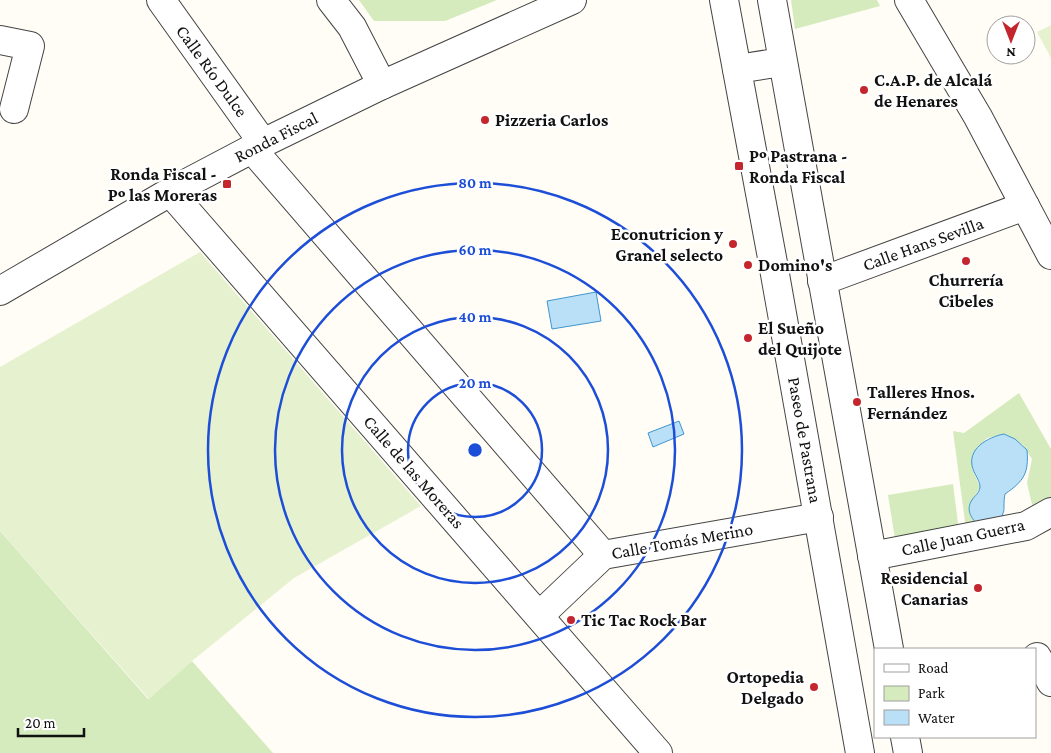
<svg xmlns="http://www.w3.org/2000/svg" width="1051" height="753" font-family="'Crimson Pro',serif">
	<rect width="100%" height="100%" fill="#fffdf5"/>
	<g fill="#d5ebbd" fill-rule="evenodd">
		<path d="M 359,0 L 497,0 L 445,21 L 374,21 Z"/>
		<path d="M 791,0 L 877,0 L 880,6 L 795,29 Z"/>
		<path d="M 1019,393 L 1051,449 L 1051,512 L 1038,520 L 1036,518 L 1038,523 L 967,537 L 953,431 L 964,433 ZM 1005,434 L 1023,445 L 1032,459 L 1027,483 L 1033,509 L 1006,516 L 997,529 L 977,527 L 969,507 L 980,487 L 972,468 L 974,452 L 987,438 Z"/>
		<path d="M 953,484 L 960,539 L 897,551 L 888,495 Z"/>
		<path d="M 0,531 L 148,699 L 192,661 L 273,753 L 0,753 Z"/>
	</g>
	<g fill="#e6f2cf">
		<path d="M 1051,25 L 1051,58 L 1037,32 Z"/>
		<path d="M 200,252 L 421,506 L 294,578 L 192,661 L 149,699 L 0,531 L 0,367 Z"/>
	</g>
	<g fill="#b9e0f7" stroke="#3f96cf">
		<path d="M 596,292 L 601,321 L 552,329 L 547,301 Z"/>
		<path d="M 679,421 L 684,434 L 653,447 L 648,433 Z"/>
		<path d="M 1004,434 L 1015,439 L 1027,450 C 1029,473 1024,481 1005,494 C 1002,510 1008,510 996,524 L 980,526 C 972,520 965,510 972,500 C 975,495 979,494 980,487 C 980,481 975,475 973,469 C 966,449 988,437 1004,434 Z"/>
	</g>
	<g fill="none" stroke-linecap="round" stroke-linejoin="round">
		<defs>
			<g id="minor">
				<path d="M 161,0 L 263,143"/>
				<path d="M 331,0 L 352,27 L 382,85"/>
				<path d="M 724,0 L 773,263 L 860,753"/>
				<path d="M 772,0 L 889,649"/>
				<path d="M 909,0 L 978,117 L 1051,255"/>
				<path d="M 0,40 L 30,46 L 14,109"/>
				<path d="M 737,69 L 782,62"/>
				<path d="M 252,149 L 603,555"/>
				<path d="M 170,192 L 658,753"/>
				<path d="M 822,281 L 1025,206"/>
				<path d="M 0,291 L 170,192 L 263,143 L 382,85 L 572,0"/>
				<path d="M 872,556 L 1026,526 L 1051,512"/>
				<path d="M 540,615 L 603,555 L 819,517"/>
				<path d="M 1037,657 L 1051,682"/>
				<path d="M 905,737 L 908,753"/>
			</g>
		</defs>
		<use href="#minor" stroke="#444" stroke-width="30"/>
		<use href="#minor" stroke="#fff" stroke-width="28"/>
	</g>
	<g fill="none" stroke="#1d4ed8" stroke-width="2.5">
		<circle cx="475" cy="450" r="67"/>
		<circle cx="475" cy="450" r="133"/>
		<circle cx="475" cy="450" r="200"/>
		<circle cx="475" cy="450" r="267"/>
	</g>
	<g fill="#c4262e" stroke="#fff" stroke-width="2">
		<circle cx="864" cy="90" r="5"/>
		<circle cx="485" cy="120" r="5"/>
		<rect x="734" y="161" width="10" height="10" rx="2.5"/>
		<rect x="222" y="179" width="10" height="10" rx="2.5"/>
		<circle cx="733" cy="244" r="5"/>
		<circle cx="966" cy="261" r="5"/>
		<circle cx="748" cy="265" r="5"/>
		<circle cx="748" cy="338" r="5"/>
		<circle cx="857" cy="402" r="5"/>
		<circle cx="978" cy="588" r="5"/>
		<circle cx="571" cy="620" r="5"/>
		<circle cx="814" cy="687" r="5"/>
	</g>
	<g text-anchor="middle" stroke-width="5" stroke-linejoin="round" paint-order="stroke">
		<g font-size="18" fill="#111" stroke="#fff">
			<text transform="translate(212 71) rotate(54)" y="6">Calle Río Dulce</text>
			<text transform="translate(276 137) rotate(-27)" y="6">Ronda Fiscal</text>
			<text transform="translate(923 244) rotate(-20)" y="6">Calle Hans Sevilla</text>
			<text transform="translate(805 440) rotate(80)" y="6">Paseo de Pastrana</text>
			<text transform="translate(414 472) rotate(49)" y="6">Calle de las Moreras</text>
			<text transform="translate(963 537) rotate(-12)" y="6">Calle Juan Guerra</text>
			<text transform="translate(682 541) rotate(-10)" y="6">Calle Tomás Merino</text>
		</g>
		<g font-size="18" font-weight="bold" fill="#111" stroke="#fff" text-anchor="start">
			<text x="874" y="86">C.A.P. de Alcalá<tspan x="874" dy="21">de Henares</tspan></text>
			<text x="495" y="126">Pizzeria Carlos</text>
			<text x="749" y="162">Pº Pastrana -<tspan x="749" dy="21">Ronda Fiscal</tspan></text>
			<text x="217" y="180" text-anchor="end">Ronda Fiscal -<tspan x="217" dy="21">Pº las Moreras</tspan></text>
			<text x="723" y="240" text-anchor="end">Econutricion y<tspan x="723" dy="21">Granel selecto</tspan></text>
			<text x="758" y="271">Domino's</text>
			<text x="966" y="286" text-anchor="middle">Churrería<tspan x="966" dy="21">Cibeles</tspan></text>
			<text x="758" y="334">El Sueño<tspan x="758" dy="21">del Quijote</tspan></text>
			<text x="867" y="398">Talleres Hnos.<tspan x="867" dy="21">Fernández</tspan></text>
			<text x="968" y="584" text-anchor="end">Residencial<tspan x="968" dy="21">Canarias</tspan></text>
			<text x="581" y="626">Tic Tac Rock Bar</text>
			<text x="804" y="683" text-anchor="end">Ortopedia<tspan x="804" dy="21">Delgado</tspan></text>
		</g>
	</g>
	<circle cx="475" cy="450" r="8" fill="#1d4ed8" stroke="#fff" stroke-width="2.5"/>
	<g font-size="15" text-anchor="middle" font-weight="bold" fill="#1d4ed8" stroke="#fff" stroke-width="5" stroke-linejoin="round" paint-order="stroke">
		<text x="475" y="188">80 m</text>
		<text x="475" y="255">60 m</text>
		<text x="475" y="322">40 m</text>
		<text x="475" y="388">20 m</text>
	</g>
	<rect x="874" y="648" width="162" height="90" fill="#ffffff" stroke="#a0a0a0"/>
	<rect x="884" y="664" width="25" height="8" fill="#ffffff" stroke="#a0a0a0"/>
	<text x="918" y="673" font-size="15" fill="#111111">Road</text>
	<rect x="884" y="686" width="25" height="15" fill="#d5ebbd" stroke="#a0a0a0"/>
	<text x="918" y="698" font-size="15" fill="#111111">Park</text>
	<rect x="884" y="710" width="25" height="15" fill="#b9e0f7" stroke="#a0a0a0"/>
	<text x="918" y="723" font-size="15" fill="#111111">Water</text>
	<g transform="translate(1011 40) rotate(180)"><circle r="24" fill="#ffffff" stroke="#a0a0a0"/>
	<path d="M0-4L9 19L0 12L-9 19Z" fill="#c4262e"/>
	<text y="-8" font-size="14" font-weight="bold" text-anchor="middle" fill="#111111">N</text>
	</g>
	<path d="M18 728v8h66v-8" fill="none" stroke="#111111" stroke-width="2.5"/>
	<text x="25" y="728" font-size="15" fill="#111111" stroke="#ffffff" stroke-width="4" paint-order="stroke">20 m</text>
</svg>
